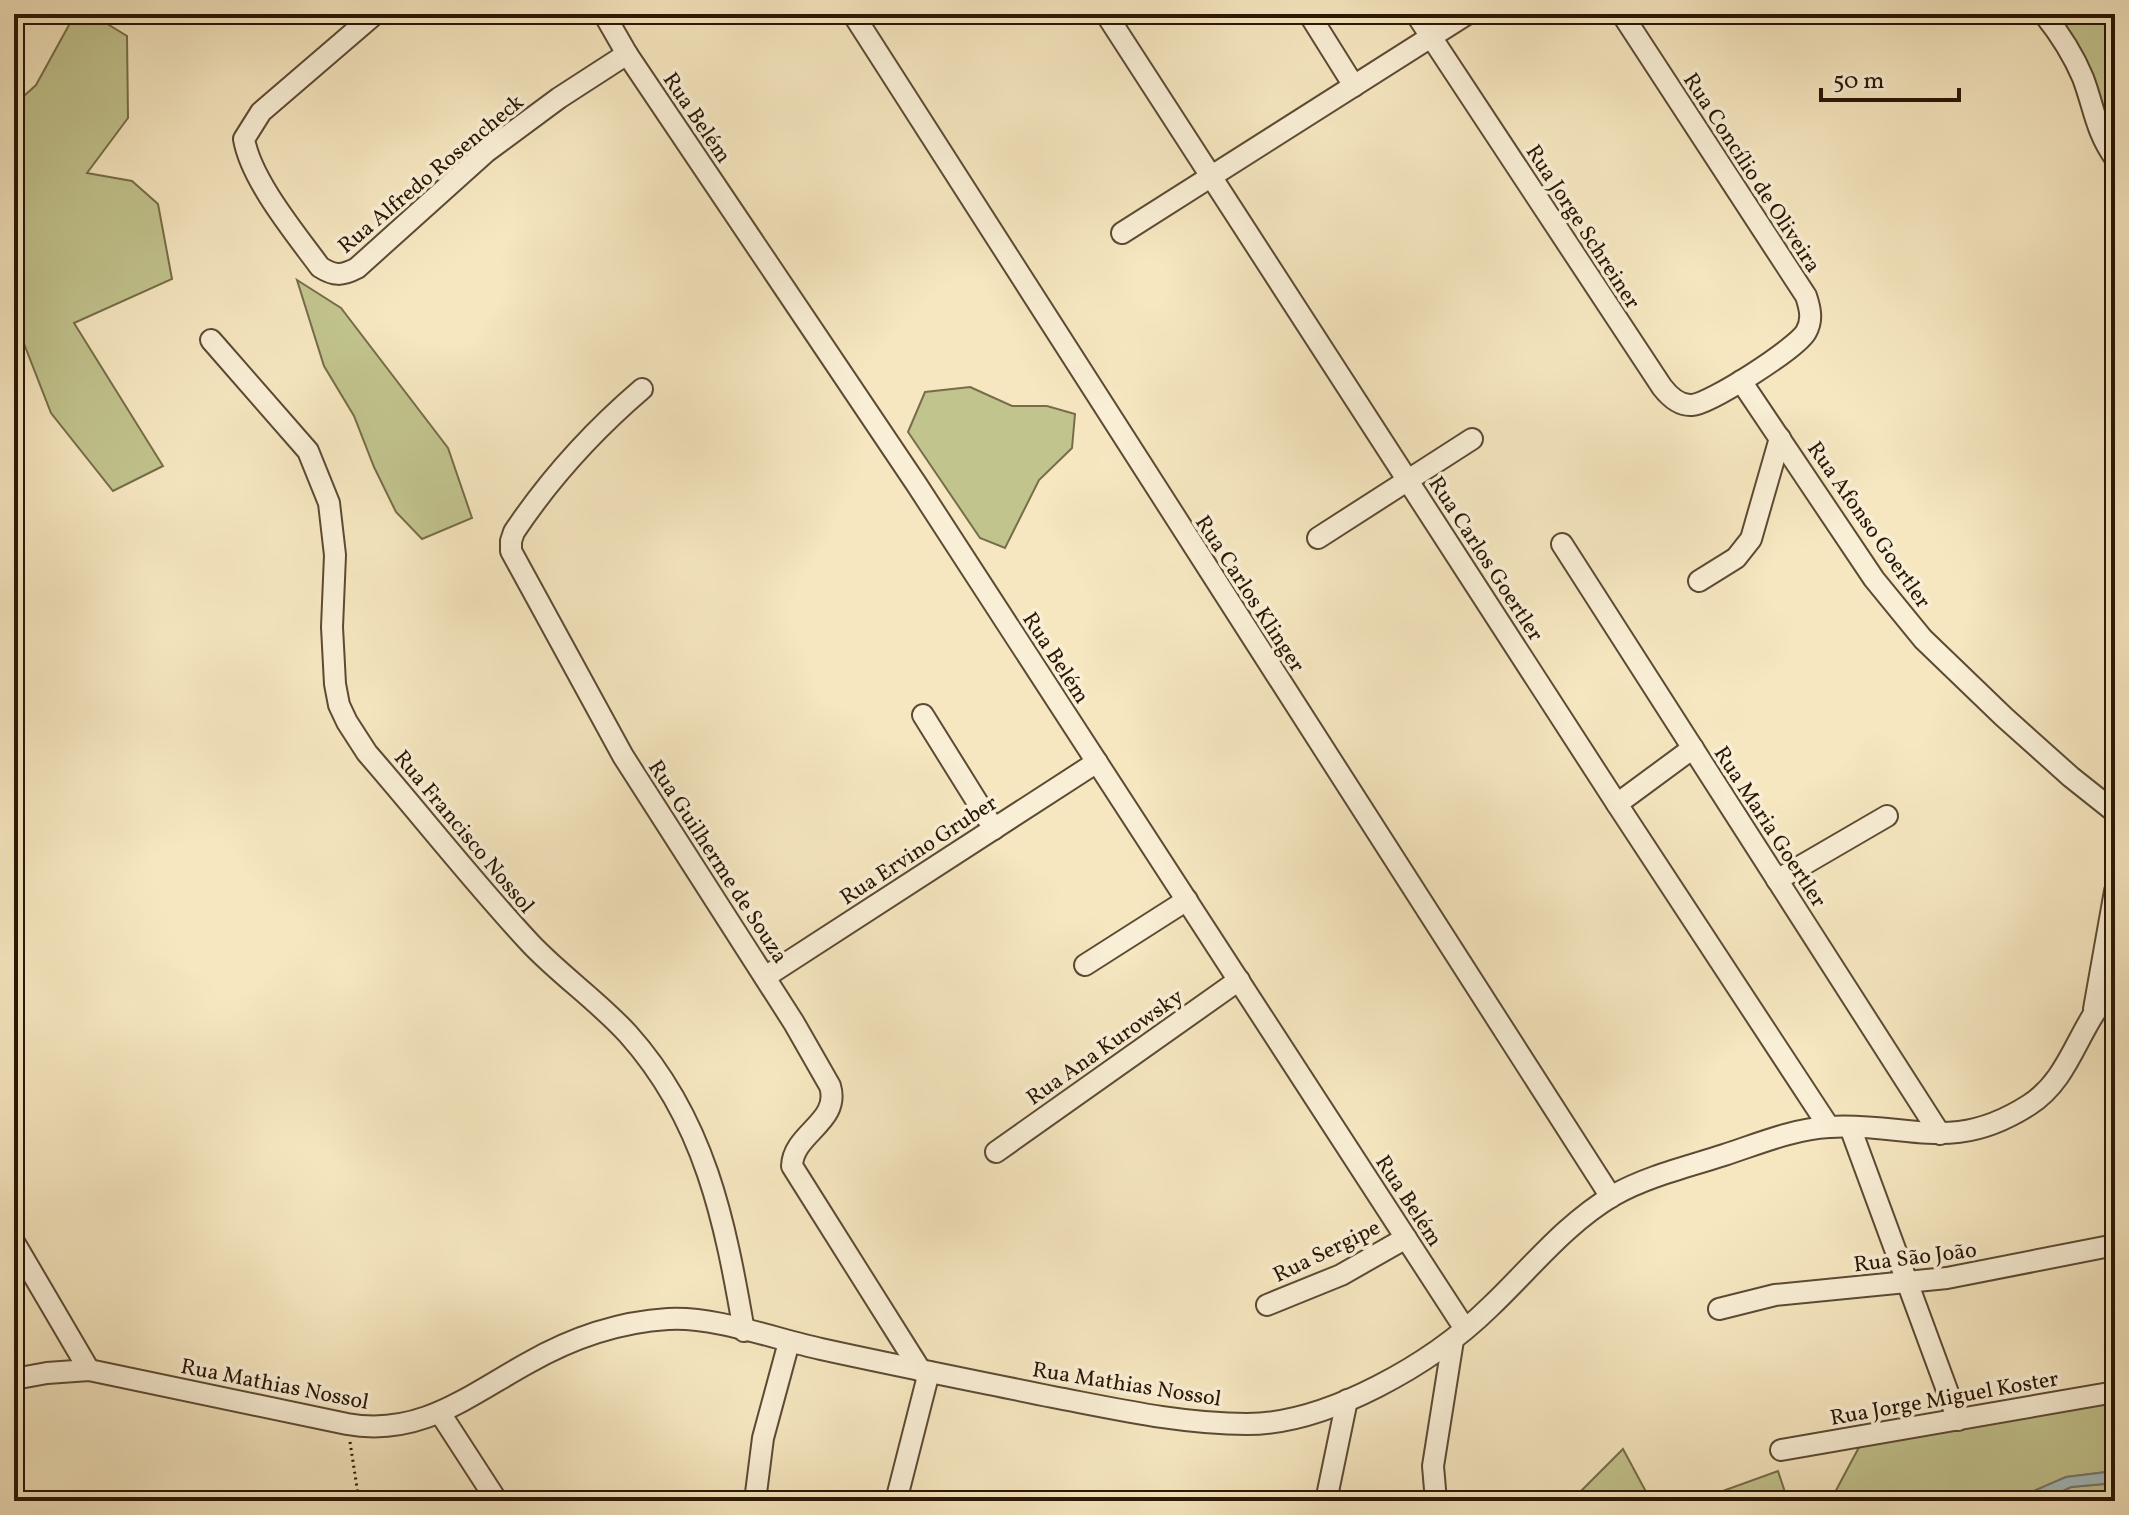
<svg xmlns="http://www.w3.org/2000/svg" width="2129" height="1515" font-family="Vollkorn,serif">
	<rect width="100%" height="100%" fill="#f6e7c0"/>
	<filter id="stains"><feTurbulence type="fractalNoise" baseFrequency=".0025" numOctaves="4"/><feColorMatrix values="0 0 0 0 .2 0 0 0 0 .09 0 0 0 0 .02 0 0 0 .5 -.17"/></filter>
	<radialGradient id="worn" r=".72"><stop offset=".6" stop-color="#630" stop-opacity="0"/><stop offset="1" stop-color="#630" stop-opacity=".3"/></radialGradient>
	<g fill="#c2c48e" stroke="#766d4a" stroke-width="2">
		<path d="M 75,14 L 91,14 L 127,36 L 128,118 L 87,173 L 132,181 L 158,204 L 172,279 L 74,323 L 163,466 L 113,491 L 51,413 L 14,318 L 14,105 L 36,85 Z"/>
		<path d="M 2044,14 L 2114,14 L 2115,158 Z"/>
		<path d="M 297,280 L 341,308 L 448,448 L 472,518 L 422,539 L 396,512 L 374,467 L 354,416 L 324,366 Z"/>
		<path d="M 970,387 L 1012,406 L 1047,406 L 1075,414 L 1072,448 L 1039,480 L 1005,548 L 980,538 L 908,432 L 925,392 Z"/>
		<path d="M 2115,1392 L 2115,1471 L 2066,1477 L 2020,1497 L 2004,1501 L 1824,1501 L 1833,1496 L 1865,1436 Z"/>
		<path d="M 1623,1449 L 1651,1501 L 1584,1501 L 1577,1495 Z"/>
		<path d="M 1778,1471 L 1788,1501 L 1695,1501 Z"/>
		<path d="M 2115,1483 L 2115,1501 L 2041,1501 L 2071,1487 Z"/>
	</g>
	<path fill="#a3bcbe" stroke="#737a74" stroke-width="2" d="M 2115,1471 L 2115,1483 L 2071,1487 L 2041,1501 L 2004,1501 L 2020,1497 L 2066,1477 Z"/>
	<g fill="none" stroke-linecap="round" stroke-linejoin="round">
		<defs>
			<g id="minor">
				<path d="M 375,14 L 261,112 L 244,139 C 251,180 295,233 320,267 C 334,276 342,276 357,268 L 486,152 L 559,98 L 627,54"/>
				<path d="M 604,14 L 627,54 L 917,485 L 1465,1329"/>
				<path d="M 853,14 L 1611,1197"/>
				<path d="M 1106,14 L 1617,804 L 1829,1127"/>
				<path d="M 1309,14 L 1354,86"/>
				<path d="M 1416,14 L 1662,387 C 1669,396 1679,406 1692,405 C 1710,404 1797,348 1806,332 C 1813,320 1810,308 1806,296 L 1622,14"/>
				<path d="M 2044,14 C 2060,34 2073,54 2083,78 C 2094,107 2096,132 2115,158"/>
				<path d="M 1122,233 L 1467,14"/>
				<path d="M 211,340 L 308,451 L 329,503 L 335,555 L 332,627 L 335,684 L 339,705 L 347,722 L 367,753 C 421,815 474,883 530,943 C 560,975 598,1001 628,1034 C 705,1120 725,1221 744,1331"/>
				<path d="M 1741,381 L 1874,579 L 1923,639 L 2004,717 L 2071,777 L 2115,812"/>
				<path d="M 642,389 C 593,431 550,478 514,532 L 511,541 L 511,551 L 623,756 L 794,1023 L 830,1086 C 841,1122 793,1133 792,1166 L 921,1371"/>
				<path d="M 1318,538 L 1472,439"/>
				<path d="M 1562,544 L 1940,1134"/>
				<path d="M 1699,581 L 1736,558 L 1751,539 L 1780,438"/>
				<path d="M 923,715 L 994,829"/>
				<path d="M 1617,804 L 1693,748"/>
				<path d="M 1777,880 L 1887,816"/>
				<path d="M 1085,965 L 1187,900"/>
				<path d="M 765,977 L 1097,762"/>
				<path d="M 2094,1009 L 2115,891"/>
				<path d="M 1850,1127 L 1958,1420"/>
				<path d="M 996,1152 L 1239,980"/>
				<path d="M 14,1242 L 89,1370"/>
				<path d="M 1267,1305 L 1341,1275 L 1406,1238"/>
				<path d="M 1719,1309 L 1775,1295 L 1947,1278 L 2115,1245"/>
				<path d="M 14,1379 L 47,1373 L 89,1370 L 347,1424 C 420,1437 468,1396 528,1363 C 570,1339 619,1322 668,1319 C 714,1316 775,1339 821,1349 C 898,1366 975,1381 1053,1397 C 1116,1409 1182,1424 1247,1424 C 1328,1424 1433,1363 1490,1307 C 1530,1269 1565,1224 1614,1195 C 1648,1176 1687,1167 1724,1155 C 1758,1144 1793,1129 1829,1127 C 1908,1122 1951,1155 2029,1105 C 2073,1077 2078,1022 2115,988"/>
				<path d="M 440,1413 L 497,1501"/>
				<path d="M 1781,1450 L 2115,1392"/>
				<path d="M 755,1501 L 763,1438 L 789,1342"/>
				<path d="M 896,1501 L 929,1372"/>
				<path d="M 1326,1501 L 1347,1400"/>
				<path d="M 1436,1501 L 1433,1466 L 1453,1340"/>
			</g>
		</defs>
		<use href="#minor" stroke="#5d4a34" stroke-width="24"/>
		<path stroke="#2a1605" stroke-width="3" stroke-dasharray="2 4" stroke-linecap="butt" d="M 350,1442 L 359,1501"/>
		<use href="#minor" stroke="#f9efd6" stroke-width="20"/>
	</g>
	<g text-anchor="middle" stroke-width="7" stroke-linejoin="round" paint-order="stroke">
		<g font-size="22" fill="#2a1605" stroke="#f9efd6">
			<text transform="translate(698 117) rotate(56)" y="8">Rua Belém</text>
			<text transform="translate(1753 172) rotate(57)" y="8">Rua Concílio de Oliveira</text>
			<text transform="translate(430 173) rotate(-40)" y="8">Rua Alfredo Rosencheck</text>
			<text transform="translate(1584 226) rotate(57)" y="8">Rua Jorge Schreiner</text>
			<text transform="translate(1870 524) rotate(55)" y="8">Rua Afonso Goertler</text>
			<text transform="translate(1487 558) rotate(57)" y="8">Rua Carlos Goertler</text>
			<text transform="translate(1251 593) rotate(57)" y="8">Rua Carlos Klinger</text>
			<text transform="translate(1057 657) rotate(57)" y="8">Rua Belém</text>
			<text transform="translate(1771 826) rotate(57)" y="8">Rua Maria Goertler</text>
			<text transform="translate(465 831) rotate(50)" y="8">Rua Francisco Nossol</text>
			<text transform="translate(918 849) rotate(-33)" y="8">Rua Ervino Gruber</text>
			<text transform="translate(719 861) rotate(57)" y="8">Rua Guilherme de Souza</text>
			<text transform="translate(1104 1046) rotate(-35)" y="8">Rua Ana Kurowsky</text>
			<text transform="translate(1410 1200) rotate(57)" y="8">Rua Belém</text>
			<text transform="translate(1326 1250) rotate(-26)" y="8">Rua Sergipe</text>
			<text transform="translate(1915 1256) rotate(-7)" y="8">Rua São João</text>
			<text transform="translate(275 1383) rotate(11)" y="8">Rua Mathias Nossol</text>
			<text transform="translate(1127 1383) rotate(9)" y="8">Rua Mathias Nossol</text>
			<text transform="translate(1944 1397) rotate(-10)" y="8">Rua Jorge Miguel Koster</text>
		</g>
	</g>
	<rect width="2129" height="1515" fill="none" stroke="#f6e7c0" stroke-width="48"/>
	<rect x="16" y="16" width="2097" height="1483" fill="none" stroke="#2a1605" stroke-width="4"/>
	<rect x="24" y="24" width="2081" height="1467" fill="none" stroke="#2a1605" stroke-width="2"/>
	<path d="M1821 88v12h138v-12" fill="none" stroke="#2a1605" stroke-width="4"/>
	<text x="1833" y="88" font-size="24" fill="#2a1605" stroke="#f9efd6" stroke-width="6" paint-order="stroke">50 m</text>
	<rect width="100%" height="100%" filter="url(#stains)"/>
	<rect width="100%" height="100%" fill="url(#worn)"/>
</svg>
